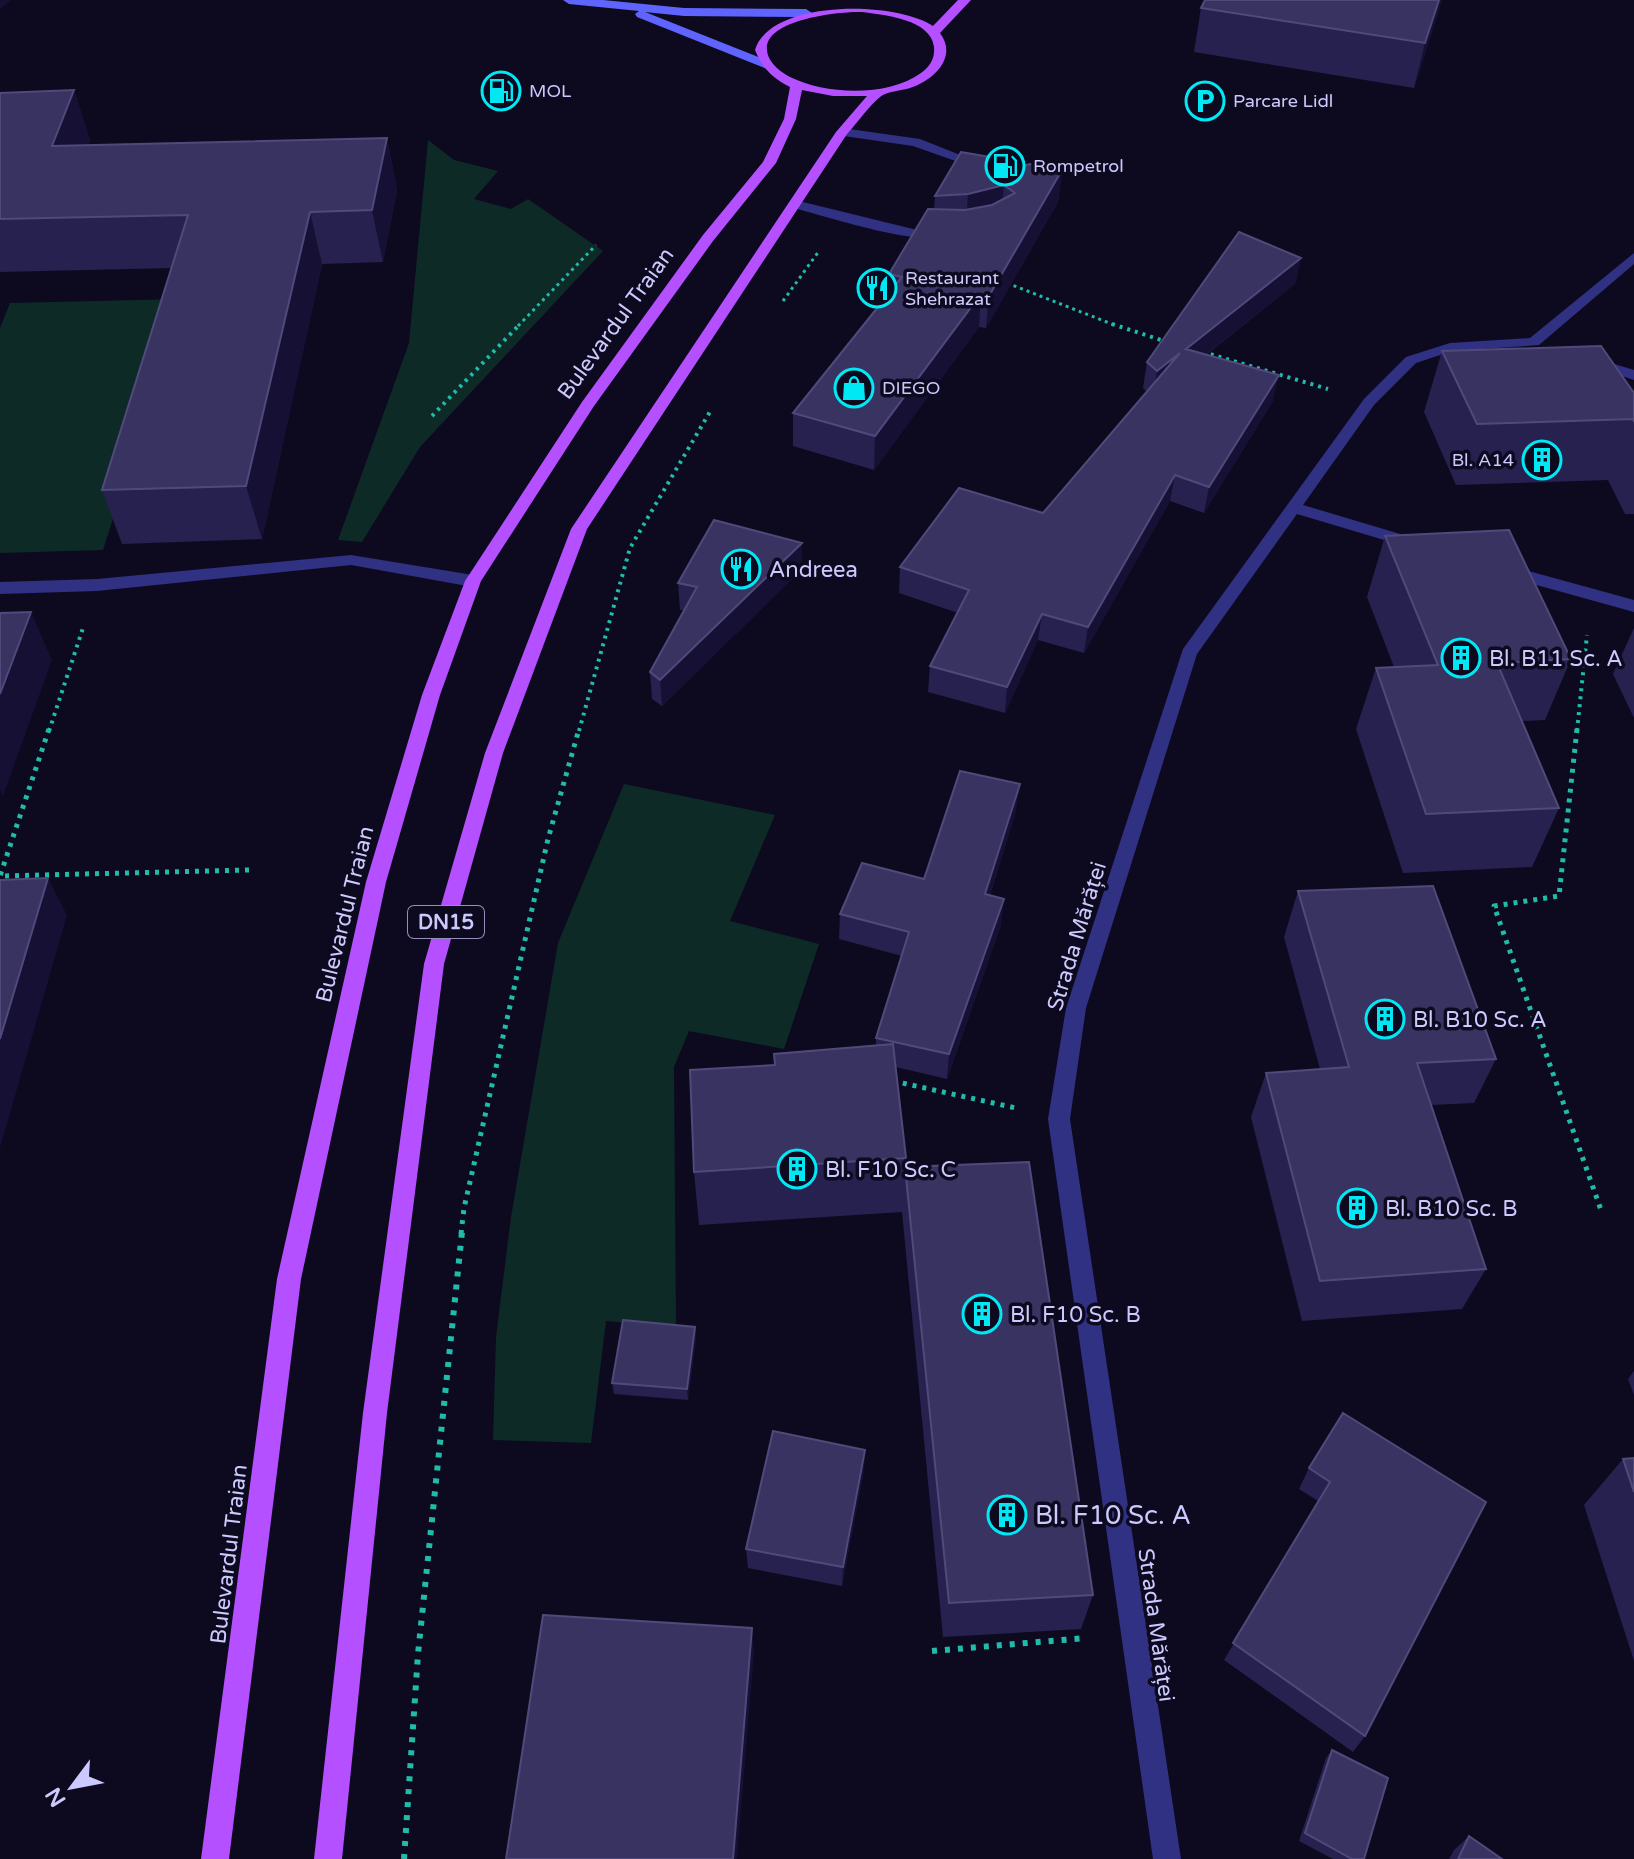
<svg xmlns="http://www.w3.org/2000/svg" width="1634" height="1859" font-family="'Varela Round',sans-serif">
<rect width="100%" height="100%" fill="#0d0a1f"/>
<path fill="#0d2a27" d="M428 140 454 160 498 171 474 199 511 209 528 199 603 251 420 447 362 542 338 540 409 343Z
M183 299 103 550 0 553V328L10 303Z
M624 784 775 815 730 921 819 944 784 1049 689 1031 674 1067 676 1327 606 1321 591 1443 493 1440 496 1337 511 1217 558 943Z"/>
<g fill="none" stroke-linecap="round" stroke-linejoin="round">
<path stroke="#21bba9" stroke-width="3" stroke-dasharray="3 4" stroke-linecap="butt" d="M1007 283 1117 326
M783 301 819 251
M518 326 596 245"/>
<path stroke="#21bba9" stroke-width="4" stroke-dasharray="3 5" stroke-linecap="butt" d="M1112 324 1167 342
M1203 352 1328 389
M432 416 520 324
M49 731 84 625
M579 731 630 548 711 410
M1577 731 1587 635"/>
<path stroke="#21bba9" stroke-width="5" stroke-dasharray="4 6" stroke-linecap="butt" d="M49 729 0 876 250 870
M1577 729 1559 896 1494 906 1601 1210
M893 1081 1016 1108
M461 1234 464 1208 548 839 579 729"/>
<path stroke="#21bba9" stroke-width="6" stroke-dasharray="5 8" stroke-linecap="butt" d="M932 1651 1086 1638
M404 1859 418 1654 462 1232"/>
<path fill="#303183" fill-rule="evenodd" d="M842 128 920 139 988 166 981 170 913 146 837 135 836 132Z
M795 200 917 230H940L947 234C927 250 819 214 790 207V201Z
M351 555 473 575 481 581 473 587 351 565 97 591 0 594V582L97 579Z"/>
<path fill="#303183" fill-rule="evenodd" d="M1634 253V264L1539 345 1452 351 1416 363 1374 405 1303 505 1417 539 1419 543 1411 548 1297 514 1197 654 1086 1008 1070 1119 1181 1859H1153L1048 1119 1066 1008 1183 649 1364 399 1406 357 1450 343 1530 338Z
M1591 357 1634 370V380L1586 364 1584 361Z
M1507 565 1634 600V612L1501 575 1499 571Z"/>
<path fill="#6064ff" fill-rule="evenodd" d="M563 0H603L684 8 806 9 812 13 806 17 684 16 645 12 771 62 773 65 767 69 637 17 635 14 639 11 569 4Z"/>
<path fill="#b450ff" fill-rule="evenodd" d="M958 0H971L940 33C958 57 934 80 910 88 901 91 887 91 880 97 868 107 858 122 847 134L587 529 503 753 444 964 387 1413 342 1859H314L363 1413 424 964 485 753 571 529 836 132 867 96H833L802 90 796 119 776 163 713 241 594 406 481 581 440 695 386 882 301 1279 229 1859H201L277 1279 366 882 422 695 465 581 582 402 703 235 763 162 784 119 790 87C772 78 763 69 755 50 770 0 893 0 933 26ZM862 12C884 15 931 19 934 47 935 59 930 66 921 73 888 97 826 95 790 77 781 72 768 63 767 50 764 19 841 11 862 12Z"/>
</g>
<path fill="#27214f" d="M1205 0H1442L1414 88 1194 52 1201 8Z
M74 90 90 141 88 145 387 138 397 190 383 262 322 264 262 539 122 544 102 490 171 268 0 272V93Z
M1014 168 1062 170 1058 202 986 328 979 327 874 470 793 446V413L889 293V274L934 209 935 196Z
M1296 283 1206 355 1273 401 1204 513 1170 501 1084 653 1038 640 1005 713 928 692 930 666 958 613 899 593 900 567 1043 513 1147 392 1143 388 1147 362Z
M1442 351 1634 393V514H1625L1608 480 1456 485 1424 412Z
M1385 536 1571 659 1545 720 1522 721 1559 808 1532 867 1403 873 1356 729 1376 668 1394 667 1367 597Z
M802 569 662 706 652 699 650 672 684 610H680L678 583Z
M1634 628V718L1613 674Z
M1016 811 990 895 1001 925 947 1079 896 1067 906 1158 905 1167 1093 1595 1081 1629 943 1637 902 1212 699 1225 694 1172 774 1065V1054L876 1046V1038L902 956 839 939 840 914 924 879Z
M1298 891 1496 1059 1474 1103 1431 1105 1486 1269 1462 1309 1302 1321 1251 1117 1266 1073 1320 1069 1284 937Z
M695 1327 696 1338 688 1400 614 1394 612 1383Z
M1634 1371V1395L1628 1379Z
M1634 1458V1661L1584 1505 1623 1459Z
M1309 1468 1486 1502 1365 1736 1353 1752 1224 1660 1318 1501 1299 1489Z
M864 1470 842 1586 748 1568 746 1549Z
M1332 1750 1364 1859H1333L1299 1841 1326 1758Z
M1469 1836 1502 1859H1449L1454 1850Z"/>
<path fill="#151034" d="M0 0H11L0 9Z
M1439 0H1442L1414 88 1425 43Z
M74 90 90 141 69 197 52 146Z
M387 138 397 190 383 262 372 210Z
M1062 170 1058 202 986 328 989 296Z
M1004 185 1001 217 966 226 968 194Z
M310 212 322 264 262 539 246 486Z
M1301 258 1296 283 1181 374 1186 349Z
M981 294 979 327 874 470 875 436Z
M1180 353 1153 397 1157 371Z
M1279 375 1273 401 1204 513 1209 487Z
M1175 475 1170 501 1084 653 1088 627Z
M802 543V569L662 706 660 680Z
M31 612 52 660 3 796 0 790V694Z
M1042 614 1038 640 1005 713 1007 687Z
M1020 784 1016 811 982 920 985 894Z
M48 878 67 915 0 1148V1039Z
M1004 899 1001 925 947 1079 949 1054Z
M695 1327 696 1338 688 1400 687 1389Z
M865 1450 864 1470 842 1586 843 1567Z
M752 1628 754 1653 737 1859H733Z"/>
<path fill="#393362" stroke="#504a7b" stroke-width="2" d="M1205 0H1439L1425 43 1201 8Z
M74 90 52 146 387 138 372 210 310 212 246 486 102 490 188 215 0 219V93Z
M961 152 1001 159 1014 168 1030 164 1062 170 989 296 981 294 875 436 793 413 902 277 889 274 928 209 965 210 992 205 1015 193 1004 185 968 194 935 196Z
M1239 232 1301 258 1186 349 1279 375 1209 487 1175 475 1088 627 1042 614 1007 687 930 666 969 590 900 567 959 488 1043 513 1180 353 1157 371 1147 362Z
M1601 346 1634 393V422L1633 419 1477 424 1442 351Z
M714 520 802 543 660 680 650 672 697 587 678 583Z
M1509 530 1571 659 1497 663 1559 808 1426 814 1376 668 1438 665 1385 536Z
M31 612 0 694V613Z
M960 771 1020 784 985 894 1004 899 949 1054 876 1038 909 932 840 914 862 863 924 879Z
M48 878 0 1039V880Z
M1433 886 1496 1059 1417 1063 1486 1269 1320 1281 1266 1073 1349 1067 1298 891Z
M893 1044 906 1158 694 1172 690 1070 775 1065 774 1054Z
M1029 1162 1093 1595 949 1603 905 1167Z
M623 1320 695 1327 687 1389 612 1383Z
M1343 1413 1486 1502 1365 1736 1233 1643 1330 1482 1309 1468Z
M773 1431 865 1450 843 1567 746 1549Z
M1634 1458V1492L1623 1459Z
M543 1615 752 1628 733 1859H506Z
M1332 1750 1388 1778 1364 1859H1352L1305 1833Z
M1469 1836 1502 1859H1458Z"/>
<defs>
<symbol id="fuel-ring" viewBox="-11 -11 22 22"><circle r="9.5" fill="#0d0a1f" stroke="#00e8f4" stroke-width="1.5"/><path d="M-5.5-6h7V0h2V4h1.3V-2.5L3-4.5l.8-.8L6-3V5H2.5V1h-1V6h-7ZM-4.2-4.7v3.2H.2V-4.7Z" fill="#00e8f4"/></symbol>
<symbol id="parking-ring" viewBox="-11 -11 22 22"><circle r="9.5" fill="#0d0a1f" stroke="#00e8f4" stroke-width="1.5"/><path d="M-3.5-5.5H1a3.5 3.5 0 0 1 0 7H-1V5.5H-3.5ZM-1-3.4V-.6H.8a1.4 1.4 0 0 0 0-2.8Z" fill="#00e8f4"/></symbol>
<symbol id="restaurant-ring" viewBox="-11 -11 22 22"><circle r="9.5" fill="#0d0a1f" stroke="#00e8f4" stroke-width="1.5"/><path d="M-5-6h1v4h1v-4h1v4h1v-4h1v5L-1.5 .5V6h-2V.5L-5-1ZM5-6V6H3V1.5H1.5Q1.5-4 5-6Z" fill="#00e8f4"/></symbol>
<symbol id="shop-ring" viewBox="-11 -11 22 22"><circle r="9.5" fill="#0d0a1f" stroke="#00e8f4" stroke-width="1.5"/><path d="M-5-2.5h2.3a2.7 3.5 0 0 1 5.4 0H5L5.5 6h-11ZM-1.5-2.5h3a1.5 2.3 0 0 0-3 0Z" fill="#00e8f4"/></symbol>
<symbol id="building-ring" viewBox="-11 -11 22 22"><circle r="9.5" fill="#0d0a1f" stroke="#00e8f4" stroke-width="1.5"/><path d="M-4-6H4V6H1V3H-1V6H-4ZM-2.5-4.3h1.7v1.8h-1.7ZM.8-4.3h1.7v1.8H.8ZM-2.5-1h1.7V.8h-1.7ZM.8-1h1.7V.8H.8Z" fill="#00e8f4"/></symbol>
</defs>
<g fill-rule="evenodd">
<use href="#fuel-ring" x="479" y="69" width="44" height="44"/>
<use href="#parking-ring" x="1183" y="79" width="44" height="44"/>
<use href="#fuel-ring" x="983" y="144" width="44" height="44"/>
<use href="#restaurant-ring" x="855" y="266" width="44" height="44"/>
<use href="#shop-ring" x="832" y="366" width="44" height="44"/>
<use href="#building-ring" x="1520" y="438" width="44" height="44"/>
<use href="#restaurant-ring" x="719" y="547" width="44" height="44"/>
<use href="#building-ring" x="1439" y="636" width="44" height="44"/>
<use href="#building-ring" x="1363" y="997" width="44" height="44"/>
<use href="#building-ring" x="775" y="1147" width="44" height="44"/>
<use href="#building-ring" x="1335" y="1186" width="44" height="44"/>
<use href="#building-ring" x="960" y="1292" width="44" height="44"/>
<use href="#building-ring" x="985" y="1493" width="44" height="44"/>
</g>
<g text-anchor="middle" stroke-width="7" stroke-linejoin="round" paint-order="stroke">
<g font-size="18" fill="#ccc9ff" stroke="#0d0a1f" text-anchor="start">
<text x="529" y="97">MOL</text>
<text x="1233" y="107">Parcare Lidl</text>
<text x="1033" y="172">Rompetrol</text>
<text x="905" y="284">Restaurant<tspan x="905" dy="21">Shehrazat</tspan></text>
<text x="882" y="394">DIEGO</text>
<text x="1514" y="466" text-anchor="end">Bl. A14</text>
</g>
<rect fill="#0d0a1f" stroke="#9390bc" stroke-width="2" x="408" y="906" width="76" height="32" rx="6"/>
<g font-size="20" font-weight="bold" fill="#ccc9ff">
<text x="446" y="929">DN15</text>
</g>
<g font-size="22" fill="#ccc9ff" stroke="#0d0a1f">
<text transform="translate(615 323) rotate(-54)" y="8">Bulevardul Traian</text>
<text transform="translate(344 914) rotate(-76)" y="8">Bulevardul Traian</text>
<text transform="translate(1076 936) rotate(-73)" y="8">Strada Mărăței</text>
<text transform="translate(228 1554) rotate(-83)" y="8">Bulevardul Traian</text>
<text transform="translate(1157 1625) rotate(82)" y="8">Strada Mărăței</text>
</g>
<g font-size="22" fill="#ccc9ff" stroke="#0d0a1f" text-anchor="start">
<text x="769" y="577">Andreea</text>
<text x="1489" y="666">Bl. B11 Sc. A</text>
<text x="1413" y="1027">Bl. B10 Sc. A</text>
<text x="825" y="1177">Bl. F10 Sc. C</text>
<text x="1385" y="1216">Bl. B10 Sc. B</text>
<text x="1010" y="1322">Bl. F10 Sc. B</text>
</g>
<g font-size="26" fill="#ccc9ff" stroke="#0d0a1f" text-anchor="start">
<text x="1035" y="1524">Bl. F10 Sc. A</text>
</g>
</g>
<g transform="translate(72 1787) rotate(238)" stroke="#0d0a1f" stroke-width="6" paint-order="stroke">
<path d="M0-6L14 30L0 20L-14 30Z" fill="#ccc9ff"/>
<text y="-12" font-size="22" font-weight="bold" text-anchor="middle" fill="#ccc9ff">N</text>
</g>
</svg>
